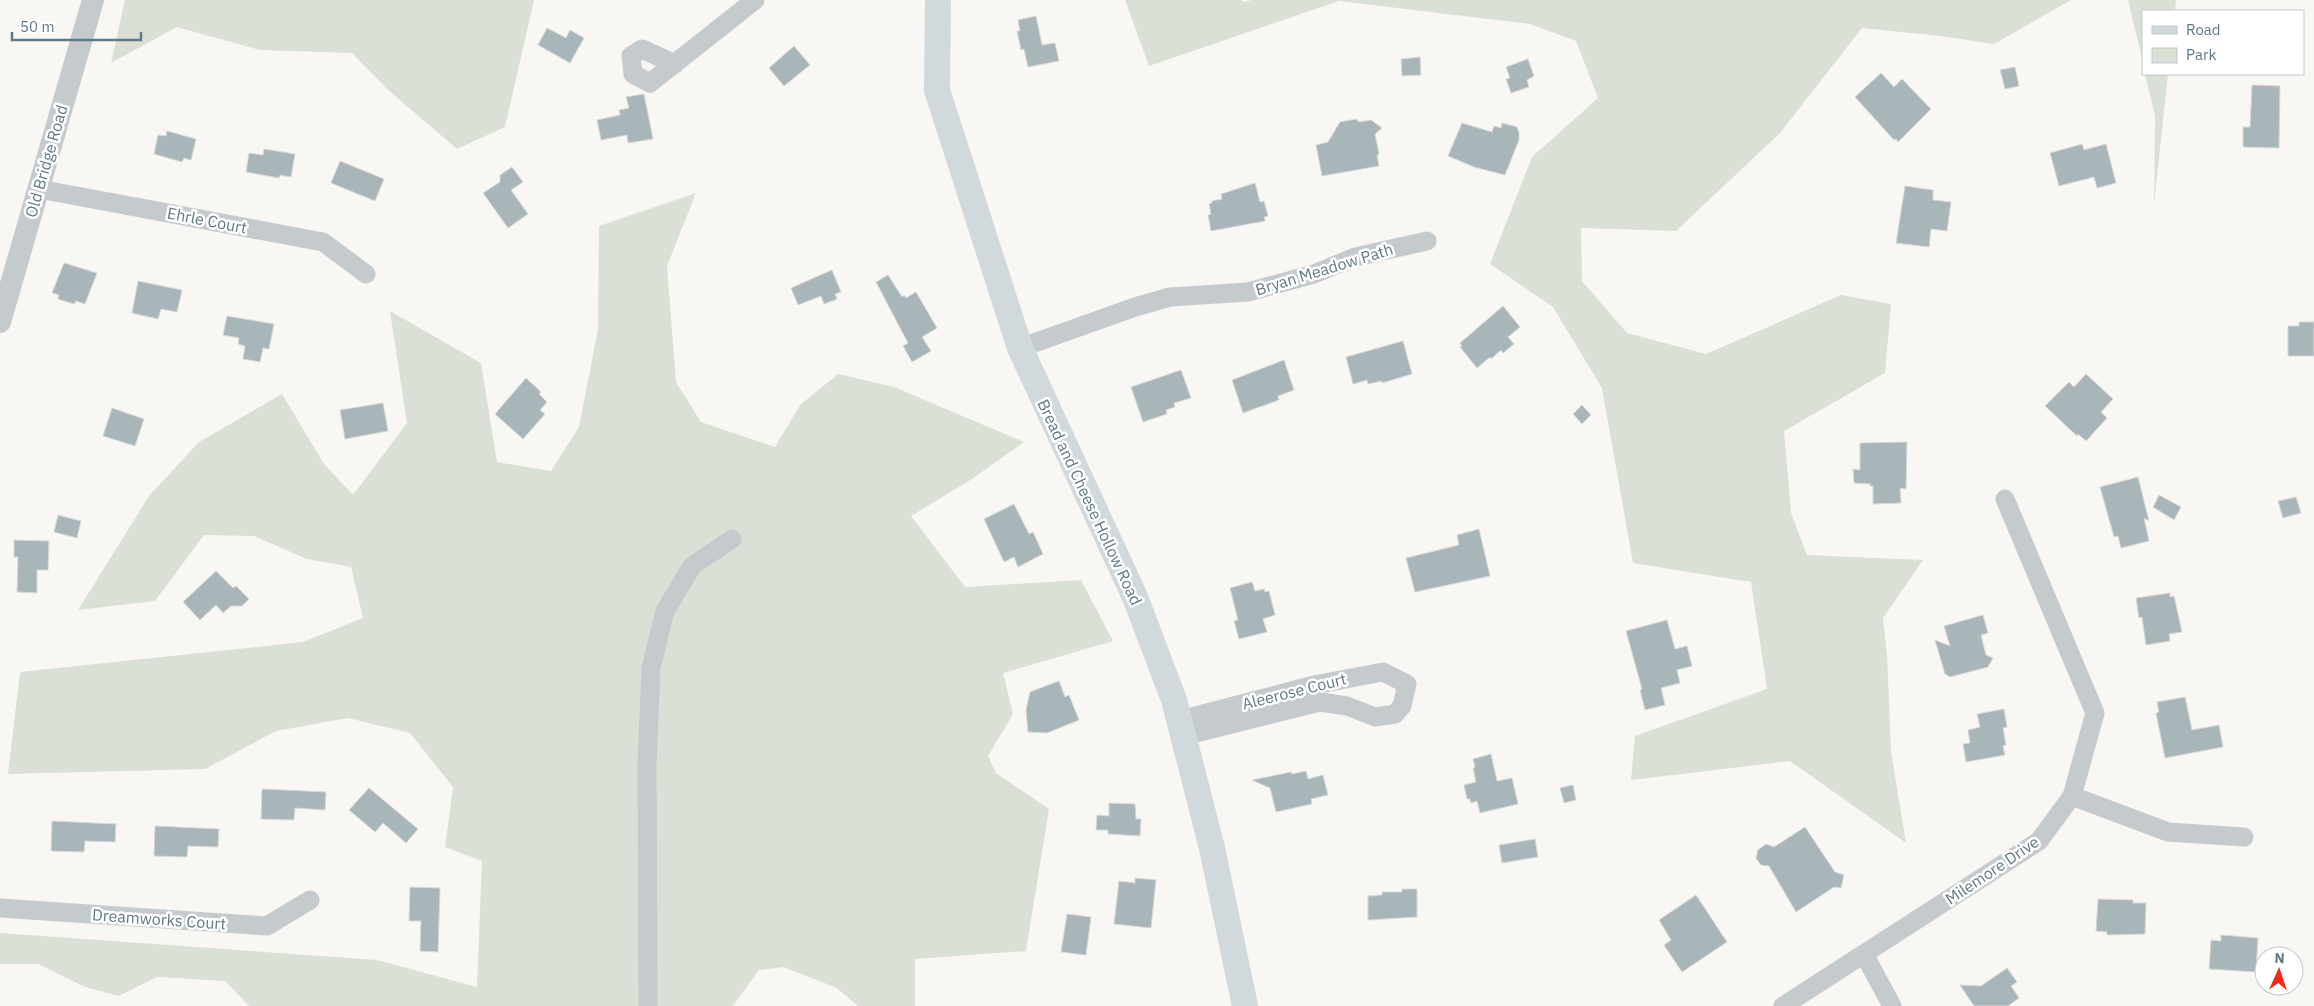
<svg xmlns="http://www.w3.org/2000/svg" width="2314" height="1006" font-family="'IBM Plex Sans',sans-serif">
<rect width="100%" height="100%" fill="#f8f7f4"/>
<path fill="#dae0d5" d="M125 0H534L505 127 457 149 387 89 352 53 260 50 177 27 111 63Z
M1125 0H1241L1243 2 1252 0H2071L1994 44 1940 36 1862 28 1780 133 1676 231 1581 228 1582 281 1627 333 1706 354 1841 295 1891 304 1885 373 1784 431 1791 513 1807 555 1923 560 1883 618 1887 655 1891 751 1906 843 1790 761 1631 780 1635 736 1767 689 1751 582 1633 563 1602 388 1553 307 1490 264 1532 157 1598 98 1576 41 1530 24 1339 1 1149 66Z
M2128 0H2176L2175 11H2143V62Z
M2145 74H2168L2154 204 2155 116Z
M696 193 667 266 676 382 701 422 775 447 800 405 838 374 894 387 1024 442 972 479 911 516 965 587 1081 580 1113 641 1003 673 1013 714 988 756 996 773 1049 809 1026 951 915 959V1006H858L837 988 783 967 759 970 733 1006H249L225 981 157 977 119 996 85 987 38 964H0V933L377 960 477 987 482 861 445 847 453 787 410 733 348 718 276 731 205 769 8 774 20 672 303 642 363 618 351 567 307 559 254 536 204 535 155 601 78 610 149 496 199 442 282 394 324 464 353 495 407 423 390 311 481 363 497 462 551 471 579 427 598 329 599 226Z"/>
<path fill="#a8b5b9" stroke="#d9d9d7" d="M1036 16 1042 45 1055 43 1059 61 1028 67 1024 49 1021 50 1017 31H1020L1018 20Z
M547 28 566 38 570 30 584 38 570 63 538 45Z
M794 46 810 65 784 86 769 68Z
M1420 57 1421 75 1402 76 1401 59Z
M1528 59 1534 76 1527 80 1529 87 1511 93 1506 79 1510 78 1506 67Z
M2015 67 2019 86 2005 89 2000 70Z
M1881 73 1894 87 1902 79 1931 109 1898 142 1896 139 1894 140 1855 97Z
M2252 85 2280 86 2279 148 2243 147V127H2250Z
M644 94 653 139 628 143 627 135 601 140 597 120 620 115 619 110 629 108 626 97Z
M1356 119 1359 122 1371 120 1382 128 1375 134 1379 154 1377 155 1379 166 1322 176 1316 145 1328 142 1340 122Z
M1462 123 1492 132 1494 126 1501 128 1502 123 1517 127 1519 133V140L1505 175 1474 167 1448 156Z
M167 131 196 139 191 160 184 158 182 162 154 154 158 135 166 136Z
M2082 144 2084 150 2106 144 2116 183 2097 188 2094 177 2059 186 2050 153Z
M264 149 295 154 291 177 280 175 279 178 246 172 249 153 263 155Z
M340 161 384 179 375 201 331 183Z
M512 167 523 182 511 190 528 214 508 228 483 193 500 182V175Z
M1255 183 1260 202 1264 201 1268 216 1264 217 1265 221 1211 231 1208 215 1211 214 1209 204 1212 203V201L1222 199 1221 194Z
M1905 186 1933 190V200L1951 202 1947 231 1931 229 1929 247 1896 243Z
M64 263 97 273 85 304 76 301 74 304 58 299 59 295 52 293Z
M832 270 841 292 835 294 837 299 824 304 821 296 798 305 791 288Z
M888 275 902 297 904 295 906 298 916 292 937 328 922 337 931 351 912 362 903 346 908 343 876 282Z
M138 281 182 290 177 312 161 309 158 319 132 313Z
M1503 306 1520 327 1508 337 1514 344 1503 353 1501 350 1491 359 1490 357 1477 368 1460 347 1462 346 1460 343Z
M227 316 274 324 269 349 263 348 260 362 243 359 245 346 238 344 239 338 223 335Z
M2299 322H2314V356H2288V326H2299Z
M1403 341 1412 374 1382 383V381L1368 384 1367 380 1353 384 1346 357Z
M1284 360 1294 390 1278 396 1279 400 1243 413 1232 380Z
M1181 370 1191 398 1174 403 1175 407 1166 410 1167 414 1143 422 1131 387Z
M2086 374 2113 399 2101 412 2107 418 2086 441 2078 434 2077 436 2045 406 2069 382 2074 387Z
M526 378 541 392 539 394 547 402 540 410 545 414 523 439 495 414Z
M383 403 388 431 345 439 340 410Z
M1582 405 1591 415 1582 424 1573 414Z
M112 408 144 419 135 446 103 436Z
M1907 442 1906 489 1900 488 1901 503 1873 504V486H1870V484L1854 483 1853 469 1860 470V443Z
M2138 477 2149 521 2144 518 2149 541 2121 548 2118 536 2114 537 2100 487Z
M2159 495 2181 507 2174 520 2153 507Z
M2296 497 2301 513 2283 518 2278 501Z
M1014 504 1029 534 1033 532 1043 554 1018 567 1014 557 1004 562 984 519Z
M58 515 81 521 77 538 54 532Z
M1479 529 1490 576 1415 592 1406 558 1459 545 1457 535Z
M14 540 49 541 48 570H37V593L17 592 18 557H14Z
M216 571 233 588 236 586 249 599 242 606H231L223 613 216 605 200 620 183 602Z
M1252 582 1255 591 1264 589 1265 592 1269 591 1275 615 1263 619 1267 632 1239 639 1234 621 1238 620 1230 588Z
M2170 593V597L2174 596 2182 632 2169 634 2170 641 2146 645 2142 617 2139 618 2136 598Z
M1983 615 1988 633 1981 635 1986 655 1993 658 1988 667 1950 677 1945 674 1935 640 1950 646 1944 626Z
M1667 620 1675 649 1687 646 1692 666 1677 670 1680 683 1661 688 1665 705 1645 710 1640 690 1642 689 1626 631Z
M1059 681 1065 697 1069 695 1079 720 1047 733 1028 732 1026 710 1030 692Z
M2185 697 2192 730 2219 725 2223 747 2165 758 2156 713 2159 712 2157 702Z
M2004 709 2007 727 2003 728 2006 745 2003 746 2005 755 1966 762 1963 744 1970 743 1968 730 1980 727 1977 714Z
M1491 754 1497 781 1512 778 1518 804 1480 813 1477 801 1471 803 1470 799H1467L1464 785 1476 782 1473 768 1475 767 1473 759Z
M1306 771 1308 779 1323 775 1328 795 1311 799 1312 804 1276 812 1270 788 1252 780 1291 772 1292 774Z
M1573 785 1576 800 1564 803 1560 788Z
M369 788 418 829 406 843 383 823 375 832 349 810Z
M262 789 326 792 325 810 295 808 294 820 261 819Z
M1109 803 1135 804 1136 819H1141L1140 836 1108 834V830H1096L1097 815 1109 816Z
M52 821 116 824 115 842 85 841 84 852 51 851Z
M155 826 219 829 218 847 188 846 187 857 154 856Z
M1805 827 1835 872 1844 875 1841 888 1834 887 1796 912 1769 866 1761 865 1756 858 1758 850 1766 844 1774 847Z
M1535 839 1538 857 1502 863 1499 845Z
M1135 878 1156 880 1151 928 1114 924 1119 881 1135 883Z
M410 887 440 888 438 952 420 951 421 921H409Z
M1402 889H1417V917L1368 920V896L1382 895V892H1402Z
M1696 895 1727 942 1682 972 1664 945 1671 940 1659 920Z
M2098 899 2133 900V903H2146L2145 934 2107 935V932L2096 931Z
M1067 914 1091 917 1086 955 1061 952Z
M2221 935 2258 938 2256 972 2209 969 2211 940 2221 941Z
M2007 968 2017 982 2011 986 2019 998 2008 1006H1974L1960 985 1981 986Z"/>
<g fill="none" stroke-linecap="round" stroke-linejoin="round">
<path stroke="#c5cacd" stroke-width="19" d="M675 64 642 49 631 56 633 74 650 83 755 0
M39 189 323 242 366 274
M1020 348 1135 307 1170 297 1248 292 1314 274 1355 257 1427 241
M1180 720 1314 685 1383 672 1407 684 1402 706 1395 714 1375 717 1347 706 1320 702 1184 736
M2072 796 2168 832 2244 837
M0 908 267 926 310 900
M1864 954 1892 1006
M648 1006 647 764 651 668 665 611 692 566 732 539
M1783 1006 2039 841 2072 796 2095 713 2005 499"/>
<path stroke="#c5cacd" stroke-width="22" d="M0 322 93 0"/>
<path stroke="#d2d9dc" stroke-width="26" d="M938 0 937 90 1020 348 1135 597 1174 700 1212 848 1245 1006"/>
</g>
<g text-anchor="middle" stroke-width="5" stroke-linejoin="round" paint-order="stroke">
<g font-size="16" fill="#607982" stroke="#fff">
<text transform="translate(46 161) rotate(-74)" y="6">Old Bridge Road</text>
<text transform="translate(207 220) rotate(11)" y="6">Ehrle Court</text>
<text transform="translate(1324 269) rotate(-17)" y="6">Bryan Meadow Path</text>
<text transform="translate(1090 502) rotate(65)" y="6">Bread and Cheese Hollow Road</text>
<text transform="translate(1294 691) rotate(-14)" y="6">Aleerose Court</text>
<text transform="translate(1992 870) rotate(-34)" y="6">Milemore Drive</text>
<text transform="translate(159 919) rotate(4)" y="6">Dreamworks Court</text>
</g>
</g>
<rect x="2142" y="10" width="162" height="65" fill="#ffffff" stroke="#bfc9cd"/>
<rect x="2152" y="26" width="25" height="8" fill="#d2d9dc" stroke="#bfc9cd"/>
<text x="2186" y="35" font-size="15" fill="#607982">Road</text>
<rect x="2152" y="48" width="25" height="15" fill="#dae0d5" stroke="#bfc9cd"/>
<text x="2186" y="60" font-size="15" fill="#607982">Park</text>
<g transform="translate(2279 971) rotate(3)"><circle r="24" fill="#ffffff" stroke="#bfc9cd"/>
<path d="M0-4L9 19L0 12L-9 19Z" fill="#f42918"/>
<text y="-8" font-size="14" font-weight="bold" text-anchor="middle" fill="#607982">N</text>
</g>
<path d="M12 32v8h129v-8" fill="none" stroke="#607982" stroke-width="2.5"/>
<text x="20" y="32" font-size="15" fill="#607982" stroke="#ffffff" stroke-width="4" paint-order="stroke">50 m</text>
</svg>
